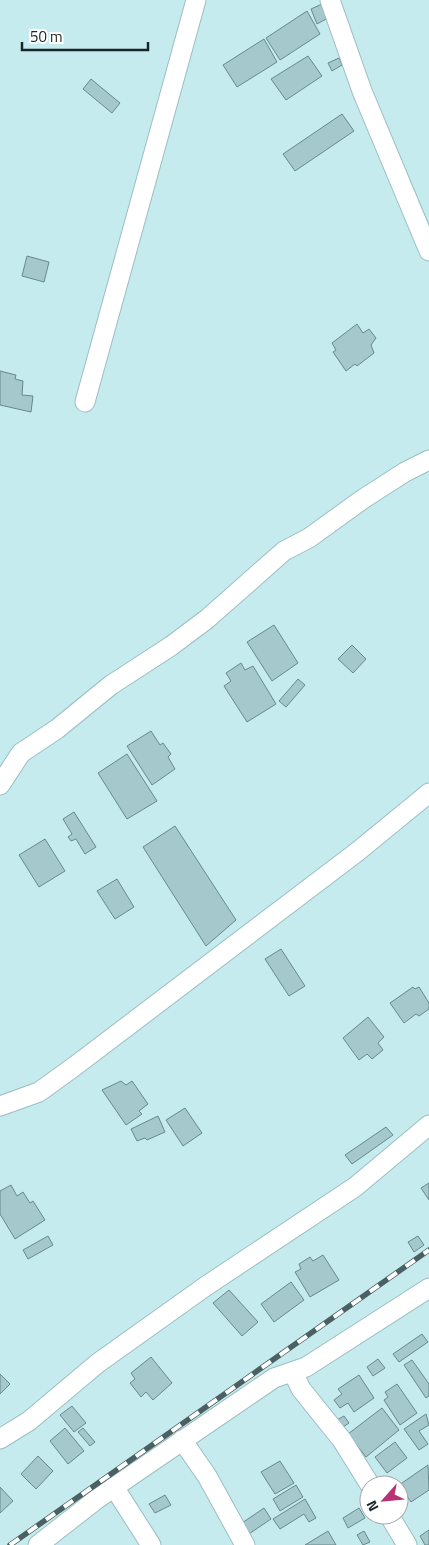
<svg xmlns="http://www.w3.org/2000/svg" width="429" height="1545" font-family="'Titillium Web',sans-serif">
<rect width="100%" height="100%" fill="#c6ebee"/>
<path fill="#a4c8cb" stroke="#67898c" d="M322 4 328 18 317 24 311 9Z
M307 11 320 34 280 60 266 38Z
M264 39 277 62 237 87 223 65Z
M308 56 322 76 286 100 271 79Z
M339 58 342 65 332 71 328 63Z
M91 79 120 103 112 113 83 89Z
M342 114 354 131 295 171 283 154Z
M27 256 49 262 44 282 22 276Z
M357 324 363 333 369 329 376 338 371 345 374 353 357 366 355 364 346 371 333 352 336 350 332 343Z
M0 371 16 375 15 379 23 381 22 395 33 396 31 412 0 405Z
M274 625 298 663 272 681 247 642Z
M352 645 366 659 353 673 338 659Z
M241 663 245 670 253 666 276 704 247 722 224 686 231 681 226 673Z
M298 679 305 685 286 707 279 701Z
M151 731 160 745 163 743 171 754 168 757 175 769 152 785 127 746Z
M127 754 157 801 127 819 98 773Z
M74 812 96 847 85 854 76 839 71 841 68 837 72 834 63 819Z
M175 826 236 920 206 946 143 847Z
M45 839 65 871 39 887 19 855Z
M117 879 134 907 115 919 97 891Z
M281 949 305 986 289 996 265 959Z
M413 987 415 989 419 987 429 1003V1009L419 1016 416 1014 404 1023 390 1003Z
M368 1017 384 1037 378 1043 383 1050 372 1059 367 1054 359 1060 343 1038Z
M121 1081 126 1085 132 1081 148 1104 139 1111 142 1114 126 1125 102 1090Z
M185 1108 202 1133 183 1146 166 1120Z
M158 1116 165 1132 147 1140 145 1138 137 1141 131 1129Z
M386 1127 393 1135 352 1164 345 1155Z
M429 1183V1200L421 1188Z
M11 1185 17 1196 23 1192 30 1203 33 1201 45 1220 15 1239 0 1214V1191Z
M48 1236 53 1245 28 1259 23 1250Z
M418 1236 424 1245 414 1252 408 1242Z
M323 1255 339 1280 310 1297 295 1272 301 1269 299 1264 310 1257 313 1261Z
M291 1282 304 1300 274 1322 261 1304Z
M229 1290 258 1322 242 1336 213 1303Z
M422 1334 428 1342 399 1362 393 1354Z
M151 1357 172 1383 153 1400 146 1392 141 1397 130 1383 135 1379 131 1373Z
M378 1359 385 1368 373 1376 367 1367Z
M412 1360 429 1384V1396L426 1398 404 1365Z
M0 1374 10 1384 0 1394Z
M359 1375 374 1398 354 1412 348 1403 340 1408 334 1400 342 1394 338 1389Z
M397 1384 417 1413 400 1425 384 1400 388 1397 385 1392Z
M72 1406 86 1423 74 1432 60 1415Z
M382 1408 399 1430 366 1457 348 1434Z
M426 1414 429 1425 419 1431 428 1444 419 1450 404 1429Z
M344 1416 349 1423 340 1429 335 1421Z
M65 1428 84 1451 68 1464 50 1441Z
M83 1428 95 1442 90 1446 78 1432Z
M395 1442 407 1458 387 1473 375 1457Z
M38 1456 53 1471 36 1489 21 1474Z
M280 1461 294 1483 275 1494 261 1472Z
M428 1465 429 1490 411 1502 399 1485Z
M296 1485 303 1497 280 1511 273 1499Z
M0 1487 13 1501 0 1513Z
M399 1491 407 1503 402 1508 399 1504Z
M165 1495 171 1505 155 1513 149 1504Z
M305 1499 316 1518 309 1522 304 1514 280 1529 273 1519Z
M369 1504V1512L367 1513 364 1507Z
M264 1508 271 1519 249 1534 242 1523Z
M359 1508 365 1518 348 1528 343 1518Z
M429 1530V1545H425L420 1536Z
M328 1531 336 1545H305Z
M364 1531 370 1542 363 1545 357 1535Z"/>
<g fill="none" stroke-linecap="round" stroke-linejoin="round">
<defs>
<path id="street" d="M330 0 362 91 429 251
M85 402 196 0
M0 785 21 753 57 729 111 685 171 646 207 619 284 551 309 538 363 499 405 472 429 460
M0 1106 39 1092 75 1066 357 852 429 793
M293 1372 301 1389 342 1440 370 1485
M0 1439 29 1421 98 1363 206 1286 355 1187 429 1125
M182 1440 207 1476 245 1545
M114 1487 151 1545
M389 1515 407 1545
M38 1545 97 1499 274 1378 306 1367 429 1288"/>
</defs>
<use href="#street" stroke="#9bbec2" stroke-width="21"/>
<use href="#street" stroke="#fff" stroke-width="19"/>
<defs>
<path id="rail" d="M10 1545 429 1250"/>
</defs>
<use href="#rail" stroke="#4b6062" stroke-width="5.5"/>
<use href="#rail" stroke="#fff" stroke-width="4" stroke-dasharray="11" stroke-linecap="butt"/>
</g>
<g transform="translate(384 1500) rotate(243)"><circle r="24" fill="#ffffff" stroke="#a3a8a9"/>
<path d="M0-4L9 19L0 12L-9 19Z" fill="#b83376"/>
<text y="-8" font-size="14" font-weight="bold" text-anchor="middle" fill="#182628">N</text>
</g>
<path d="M22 42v8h126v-8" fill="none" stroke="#182628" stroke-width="2.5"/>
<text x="30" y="42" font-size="15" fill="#182628" stroke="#ffffff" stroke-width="4" paint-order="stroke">50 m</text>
</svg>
